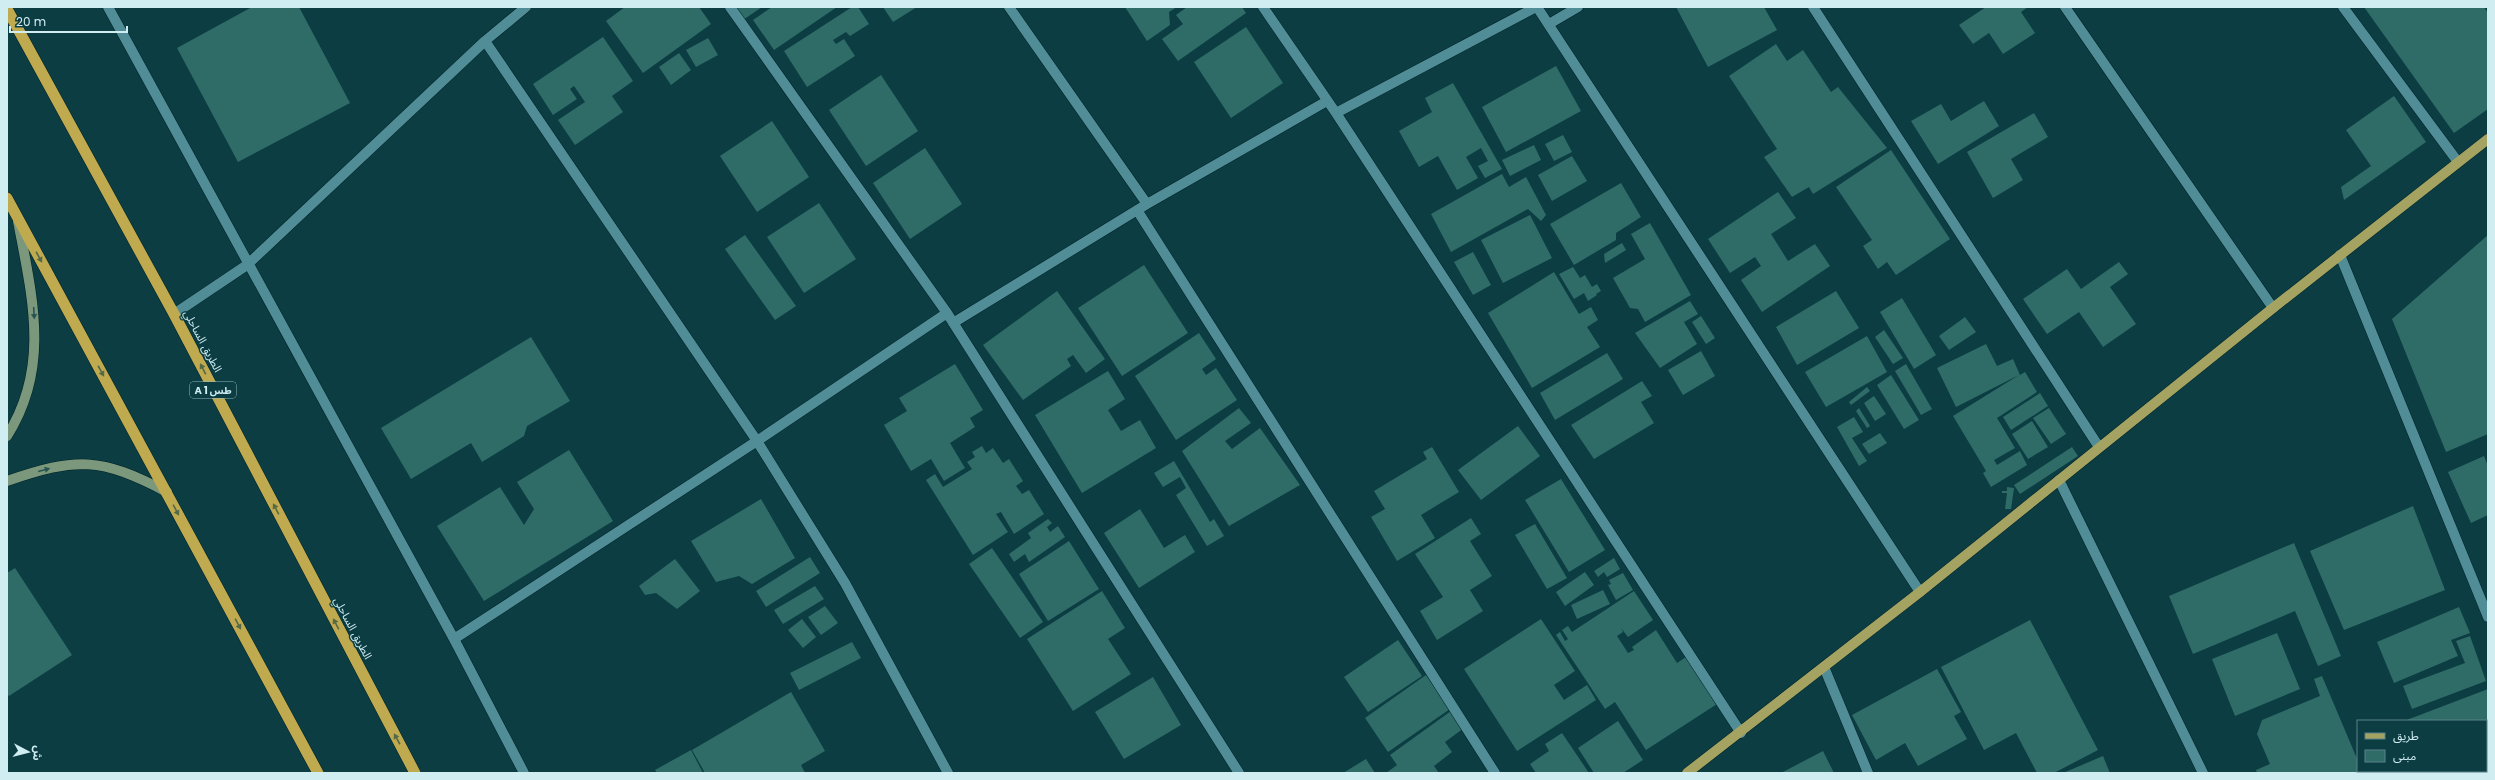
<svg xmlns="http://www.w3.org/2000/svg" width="2495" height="780" font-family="Poppins,'Noto Sans Arabic',sans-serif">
<rect width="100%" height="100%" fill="#0b3d43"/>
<path fill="#2f6c67" d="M252 7H299L350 103 238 162 177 48Z
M625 7H699L711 24 643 73 606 21Z
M734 7H762L743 20Z
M772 7H837L774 50 753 20Z
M852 7H858L869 24 850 36 846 32 833 40 836 44 844 39 855 56 807 87 784 51Z
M883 7H917L893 22Z
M1125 7H1177L1169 12 1170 25 1147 41Z
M1187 7H1242L1246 13 1178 61 1162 39 1183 24 1176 15Z
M1676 7H1764L1777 30 1708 67Z
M1986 7H2028L2021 12 2035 33 2003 54 1989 33 1973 44 1959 25Z
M2364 7H2484L2488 13V109L2454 133Z
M1246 27 1283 83 1231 118 1194 62Z
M603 37 633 81 612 96 623 112 575 145 558 120 585 102 574 86 570 89 577 99 553 115 533 84Z
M708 38 718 55 696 67 686 50Z
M1776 44 1787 61 1803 50 1831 92 1838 87 1887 148 1813 194 1809 187 1792 197 1764 157 1777 149 1729 76Z
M679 53 691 70 671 85 659 67Z
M1556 66 1581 111 1506 152 1482 107Z
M881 75 918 131 866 166 829 110Z
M1453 83 1502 169 1485 178 1478 166 1488 161 1481 148 1466 157 1478 178 1457 190 1438 156 1419 167 1399 131 1432 112 1425 98Z
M2394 96 2426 142 2344 200 2341 187 2371 166 2346 130Z
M1984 101 1999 126 1938 164 1911 121 1941 104 1951 121Z
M2034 113 2048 137 2011 159 2023 180 1993 198 1967 152Z
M772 121 809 177 757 212 720 156Z
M1563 135 1572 152 1554 161 1545 144Z
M1534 145 1541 160 1510 176 1502 160Z
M925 148 962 204 910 239 873 183Z
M1891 150 1950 239 1896 275 1887 262 1878 269 1863 246 1872 240 1836 187Z
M1572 156 1587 181 1552 201 1538 175Z
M1502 174 1509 187 1526 177 1546 215 1541 221 1528 209 1451 252 1431 214Z
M1621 183 1641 217 1616 233V240L1574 265 1550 224Z
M1778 192 1796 218 1771 234 1788 261 1815 244 1830 266 1762 312 1741 280 1761 266 1755 257 1730 273 1708 239Z
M819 203 856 259 804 293 767 237Z
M1530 215 1552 258 1503 283 1481 240Z
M1650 223 1691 295 1645 322 1638 309 1630 308 1613 278 1645 259 1631 234Z
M745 235 796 306 775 320 725 249Z
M2488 235V434L2446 452 2392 319Z
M1622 243 1626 250 1605 263 1604 254Z
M1473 252 1491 285 1473 295 1454 262Z
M2119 262 2128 274 2110 287 2136 324 2103 347 2079 312 2047 334 2023 299 2067 269 2081 289Z
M1144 265 1188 333 1122 376 1078 308Z
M1573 267 1580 278 1585 275 1592 287 1597 284 1601 291 1596 294 1597 295 1588 301 1584 293 1574 299 1559 274Z
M1554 272 1579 314 1591 307 1598 320 1587 327 1600 347 1532 388 1488 313Z
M1057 291 1105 359 1086 373 1073 355 1067 359 1071 366 1023 400 983 345Z
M1836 291 1859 328 1797 365 1776 327Z
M1902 298 1936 355 1914 369 1880 312Z
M1690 301 1698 314 1684 322 1697 344 1660 368 1635 333Z
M1701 316 1715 338 1706 344 1692 322Z
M1965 317 1976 332 1949 350 1939 336Z
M1884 330 1903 358 1893 364 1875 337Z
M1199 333 1216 359 1202 369 1206 375 1216 368 1237 400 1176 440 1135 376Z
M1867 336 1887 372 1826 407 1805 372Z
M531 337 570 401 527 426 524 436 482 462 471 443 411 479 381 428Z
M1986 344 1997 366 2013 359 2020 375 2025 372 2037 392 1997 418 2015 448 1994 460 1997 465 2020 451 2027 465 1991 487 1983 473 1986 471 1953 416 2019 375 1956 407 1937 368Z
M1701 351 1715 376 1683 395 1668 370Z
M1607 353 1623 379 1555 420 1540 393Z
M955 364 983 410 970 418 975 427 950 443 965 468 944 481 931 459 911 471 884 425 907 411 899 398Z
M1906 364 1932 409 1921 415 1895 371Z
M1108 371 1125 399 1108 410 1121 431 1140 420 1156 448 1082 493 1035 415Z
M1891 375 1919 420 1904 429 1877 385Z
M1642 381 1652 396 1641 402 1654 423 1594 459 1571 425Z
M1867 387 1870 391 1851 405 1849 402Z
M2040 393 2048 406 2011 430 2003 417Z
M1874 396 1886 414 1875 421 1864 403Z
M1239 408 1251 423 1225 441 1232 449 1260 428 1300 485 1229 526 1182 451Z
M1859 408 1870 426 1867 428 1856 411Z
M2049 408 2066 434 2051 444 2033 418Z
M1854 417 1863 432 1852 438 1867 461 1859 466 1837 427Z
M2032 421 2048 447 2028 459 2012 434Z
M1518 426 1540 456 1481 500 1458 470Z
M1880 433 1887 443 1869 454 1862 444Z
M982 446 986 453 993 448 1003 463 1009 459 1023 481 1016 486 1022 494 1029 490 1044 514 1014 534 1001 512 996 514 1008 532 973 555 926 480 935 474 943 487 972 469 967 462 975 457 972 452Z
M1432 447 1459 492 1421 515 1435 538 1397 561 1371 517 1385 509 1374 491 1427 459 1423 452Z
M2072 447 2078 456 2020 494 2014 485Z
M569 450 613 521 484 601 437 526 500 487 524 525 534 509 517 482Z
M2484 456 2488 466V515L2471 523 2448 472Z
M1174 461 1210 522 1214 519 1224 536 1207 546 1176 495 1186 488 1180 477 1163 487 1154 473Z
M1561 479 1605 550 1569 572 1525 500Z
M2007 487 2014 488 2011 509H2005L2007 493H2002V491H2007Z
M761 499 795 558 752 584 739 576 716 582 691 541Z
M2413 506 2445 590 2344 630 2310 551Z
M1140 509 1164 548 1185 535 1195 552 1139 588 1104 533Z
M1471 518 1481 534 1470 541 1492 576 1470 590 1483 611 1437 640 1420 611 1443 597 1415 554Z
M1048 519 1052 523 1047 527 1050 532 1058 526 1065 537 1029 562 1025 554 1014 562 1009 554 1031 538 1028 533Z
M1535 524 1567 578 1547 589 1515 535Z
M1069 541 1099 589 1048 621 1019 574Z
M2294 543 2341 656 2318 666 2295 611 2193 654 2169 596Z
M992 548 1043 622 1020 638 969 564Z
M810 557 820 573 766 607 756 591Z
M1614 558 1620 569 1607 577 1604 572 1598 577 1594 571Z
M675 559 700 591 677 609 656 593 645 595 639 586Z
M15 568 72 655 9 696 7 694V573Z
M1585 572 1594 585 1565 606 1556 592Z
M1623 573 1633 590 1616 600 1608 585 1611 584 1609 580Z
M815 586 824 599 783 624 774 610Z
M1603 590 1610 604 1577 619 1571 605Z
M1102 591 1125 628 1108 639 1131 674 1073 711 1027 639Z
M1634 591 1653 620 1628 637 1621 628 1623 632 1617 636 1628 653 1634 650 1632 647 1656 630 1677 663 1686 657 1717 704 1646 750 1615 702 1605 709 1556 635 1560 632 1565 641 1568 639 1562 630 1568 626 1572 632Z
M825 606 838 623 821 635 808 617Z
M2459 607 2470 633 2451 640 2458 656 2394 683 2377 642Z
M802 619 816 637 803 648 788 630Z
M1541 619 1575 671 1554 685 1564 700 1587 685 1596 700 1517 751 1464 669Z
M2030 620 2098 750 2054 773H2037L2016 733 1984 750 1941 667Z
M2277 633 2300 689 2235 716 2212 659Z
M2470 636 2486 681 2412 709 2403 686 2465 663 2456 641Z
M1398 640 1422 676 1368 712 1344 677Z
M852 642 861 658 799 690 790 673Z
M1937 669 1961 712 1954 716 1967 739 1918 766 1905 743 1876 760 1852 715Z
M1426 675 1450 709 1388 752 1365 718Z
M2322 676 2358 761V771L2363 773H2257L2256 770 2270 764 2257 734 2262 720 2320 696 2314 679Z
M1153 677 1181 725 1124 759 1095 712Z
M2488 689V773H2404L2403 771H2486V721H2404Z
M791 692 825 751 801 765 805 773H705L692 750Z
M1451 711 1464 728 1445 742 1452 752 1434 766 1439 773H1386L1397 765 1390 755Z
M1618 721 1643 760 1623 773H1594L1578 748Z
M1562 733 1589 773H1536L1530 764 1549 751 1545 744Z
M691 750 703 773H657L655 770Z
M1823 751 1834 773H1781Z
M2103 756 2110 773H2063Z
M1366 759 1375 773H1343Z"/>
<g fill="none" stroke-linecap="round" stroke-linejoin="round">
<defs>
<path id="minor" d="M108 7 454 639 524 773
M730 7 947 313 1239 773
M1009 7 1147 204
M1263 7 1336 113 1741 733
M1537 7 1920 592
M1813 7 2099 447
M2065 7 2273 308
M2343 7 2458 162
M1549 24 1578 7
M485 41 757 441 845 583 948 773
M1336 113 1536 7
M1137 210 1495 773
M2340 255 2488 617
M174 314 247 265 485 41 526 7
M953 323 1147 204 1327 101
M2059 480 2203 773
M454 639 757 441 947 313
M1824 667 1868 773"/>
<path id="secondary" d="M7 436C51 367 32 296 18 221
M7 481C77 457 100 457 167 492"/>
<path id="primary" d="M1687 773 1920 592 2273 308 2488 139"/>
<path id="trunk" d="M7 9 174 314 415 773
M7 198 318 773"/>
</defs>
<use href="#minor" stroke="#012226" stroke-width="11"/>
<use href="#secondary" stroke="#012226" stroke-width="11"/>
<use href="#primary" stroke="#012226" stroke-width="11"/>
<use href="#trunk" stroke="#012226" stroke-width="12"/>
<use href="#minor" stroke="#518d96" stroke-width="10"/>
<use href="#secondary" stroke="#7b987c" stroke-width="10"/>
<use href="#primary" stroke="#a4a362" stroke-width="10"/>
<use href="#trunk" stroke="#c0aa50" stroke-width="11"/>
</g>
<defs><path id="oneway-solid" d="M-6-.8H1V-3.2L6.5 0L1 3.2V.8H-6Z"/></defs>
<g fill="#536948">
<use href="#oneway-solid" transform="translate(39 257) rotate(61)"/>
<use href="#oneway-solid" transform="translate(203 369) rotate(-118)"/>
<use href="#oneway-solid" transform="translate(101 371) rotate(61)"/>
<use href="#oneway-solid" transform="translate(276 509) rotate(-118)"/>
<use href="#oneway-solid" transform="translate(176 510) rotate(62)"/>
<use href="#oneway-solid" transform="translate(238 624) rotate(62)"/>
<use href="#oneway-solid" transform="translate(336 624) rotate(-118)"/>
<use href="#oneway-solid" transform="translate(397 739) rotate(-119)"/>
</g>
<g fill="#275451">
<use href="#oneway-solid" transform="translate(34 313) rotate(87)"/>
<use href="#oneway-solid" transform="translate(44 470) rotate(-15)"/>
</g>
<g text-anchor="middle" stroke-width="3" stroke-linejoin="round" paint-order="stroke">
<rect fill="#0b3d43" stroke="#95b8be" stroke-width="1" x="190" y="382" width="46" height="16" rx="3"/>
<g font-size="10" font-weight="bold" fill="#d0edf2">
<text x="213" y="394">A 1 طس</text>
</g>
<g font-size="11" fill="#d0edf2" stroke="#0b3d43">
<text transform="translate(203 341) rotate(62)" y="4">الطريق الساحلي</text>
<text transform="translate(353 628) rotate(62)" y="4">الطريق الساحلي</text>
</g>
</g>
<rect width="2495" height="780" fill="none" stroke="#d0edf2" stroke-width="16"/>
<rect x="2357" y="720" width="130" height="52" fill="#0b3d43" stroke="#5a8389"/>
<rect x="2365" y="733" width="20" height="6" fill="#a4a362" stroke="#5a8389"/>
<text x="2393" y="740" font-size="12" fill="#d0edf2">طريق</text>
<rect x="2365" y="750" width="20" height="12" fill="#2f6c67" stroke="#5a8389"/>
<text x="2393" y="760" font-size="12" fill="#d0edf2">مبنى</text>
<g transform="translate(28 752) rotate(97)" stroke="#0b3d43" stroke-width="3" paint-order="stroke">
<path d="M0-3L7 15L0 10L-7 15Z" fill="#d0edf2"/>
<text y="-6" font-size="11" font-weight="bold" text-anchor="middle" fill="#d0edf2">ش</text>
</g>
<path d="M10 26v6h117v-6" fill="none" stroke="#d0edf2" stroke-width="2"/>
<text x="16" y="26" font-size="12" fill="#d0edf2" stroke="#0b3d43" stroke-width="3" paint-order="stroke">20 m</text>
</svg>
